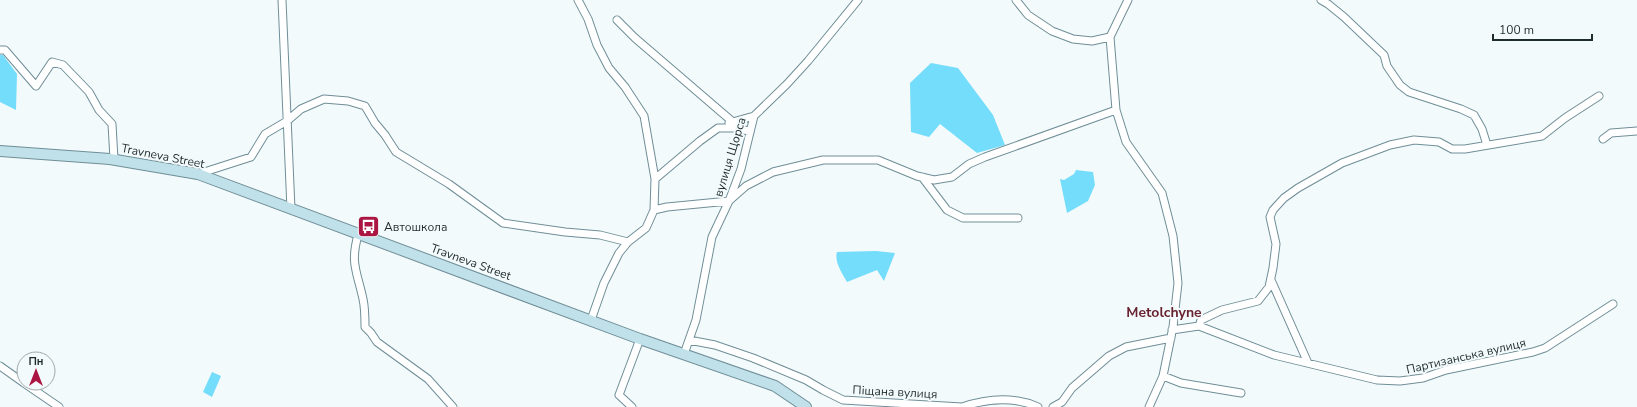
<svg xmlns="http://www.w3.org/2000/svg" width="1637" height="407" font-family="'Nunito Sans',sans-serif">
<rect width="100%" height="100%" fill="#f3fafc"/>
<path fill="#73ddfb" d="M0 55H3L17 74 16 110 0 102Z
M931 63 958 68 993 115 1005 145 977 153 940 124 929 137 911 132 910 83Z
M1076 170 1093 172 1095 185 1088 201 1067 213 1060 179 1064 180 1074 174Z
M876 251 895 253 884 281 877 270 847 282C842 273 834 262 837 252Z
M212 372 221 376 212 397 203 392Z"/>
<g fill="none" stroke-linecap="round" stroke-linejoin="round">
<defs>
<path id="street" d="M282 0 291 209
M578 0 588 19 597 45 609 68 625 87 644 116 655 179
M1016 0 1028 15 1052 31 1073 39 1092 41 1110 37
M1128 0 1110 37 1116 110 1126 142 1162 193 1173 236 1178 283 1173 327 1163 376 1149 407
M1321 0 1328 4 1344 17 1384 55 1387 66 1400 85 1409 92 1461 109 1474 115 1482 129 1487 145
M617 20 635 38 734 123
M0 50H5L36 86 52 62 63 65 89 92 99 110 112 124 114 159
M729 123 754 116
M1603 139 1611 133 1637 131
M198 174 251 157 265 134 287 121 301 109 324 99 348 101 365 106 375 123 385 135 396 152 449 184 503 223 565 232 600 235 628 242
M922 177 947 210 963 218H1018
M654 210 655 179 700 141 718 128H734L749 131
M358 235C350 264 357 271 363 299 365 308 365 318 365 327L371 333 377 342 428 379 453 407
M1271 280 1308 363
M591 320 604 283 619 253 628 242 646 228 654 210 667 207 729 201 746 186 773 172 823 160H878L917 176 934 180 952 177 969 164 985 157 1116 110
M1199 326 1274 355 1377 380 1400 381 1423 378 1446 370 1533 352 1545 348 1613 304
M1172 330 1199 326 1201 320 1222 310 1258 301 1269 287 1273 268 1276 244 1270 217 1273 210 1284 198 1298 188 1342 163 1390 145 1414 140 1439 142 1452 149H1465L1542 136 1565 118 1599 96
M689 340 715 345 753 358 806 380 823 390 843 400 962 407C988 398 1013 396 1038 407
M684 354 696 320 712 237 729 201 741 169 754 116 787 84 808 61 858 0
M0 366 24 383
M1163 376 1181 383 1241 393
M24 383 59 407
M632 407 619 395 640 339
M1053 407 1062 402 1072 388 1109 356 1126 347 1171 338"/>
<path id="secondary" d="M0 151 110 159 198 174 640 339 775 386 806 407"/>
</defs>
<use href="#street" stroke="#6f8e97" stroke-width="9"/>
<use href="#secondary" stroke="#6f8e97" stroke-width="12"/>
<use href="#street" stroke="#fff" stroke-width="7"/>
<use href="#secondary" stroke="#c1e1ea" stroke-width="10"/>
</g>
<defs>
<symbol id="bus-square" viewBox="-11 -11 22 22"><rect x="-9" y="-9" width="18" height="18" rx="4" fill="#aa1541" stroke="#f3fafc"/><path d="M-5-6H5V4H4V6H2V4H-2V6H-4V4H-5ZM-3.5-4V0h7V-4ZM-3.5 1.2v1.5H-2V1.2ZM2 1.2v1.5H3.5V1.2Z" fill="#fff"/></symbol>
</defs>
<g fill-rule="evenodd">
<use href="#bus-square" x="356" y="214" width="25" height="25"/>
</g>
<g text-anchor="middle" stroke-width="4" stroke-linejoin="round" paint-order="stroke">
<g font-size="12" fill="#1f2c2f" stroke="#f3fafc">
<text transform="translate(163 156) rotate(11)" y="4">Travneva Street</text>
<text transform="translate(730 157) rotate(-73)" y="4">вулиця Щорса</text>
<text transform="translate(471 262) rotate(20)" y="4">Travneva Street</text>
<text transform="translate(1466 356) rotate(-13)" y="4">Партизанська вулиця</text>
<text transform="translate(895 392) rotate(3)" y="4">Піщана вулиця</text>
</g>
<g font-size="12" fill="#1f2c2f" stroke="#f3fafc" text-anchor="start">
<text x="384" y="231">Автошкола</text>
</g>
<g font-size="14" font-weight="bold" fill="#682330" stroke="#f3fafc">
<text x="1164" y="317">Metolchyne</text>
</g>
</g>
<g transform="translate(36 371)"><circle r="19" fill="#f3fafc" stroke="#9ea8aa"/>
<path d="M0-3L7 15L0 10L-7 15Z" fill="#aa1541"/>
<text y="-6" font-size="11" font-weight="bold" text-anchor="middle" fill="#1f2c2f">Пн</text>
</g>
<path d="M1493 34v6h99v-6" fill="none" stroke="#1f2c2f" stroke-width="2"/>
<text x="1499" y="34" font-size="12" fill="#1f2c2f" stroke="#f3fafc" stroke-width="3" paint-order="stroke">100 m</text>
</svg>
